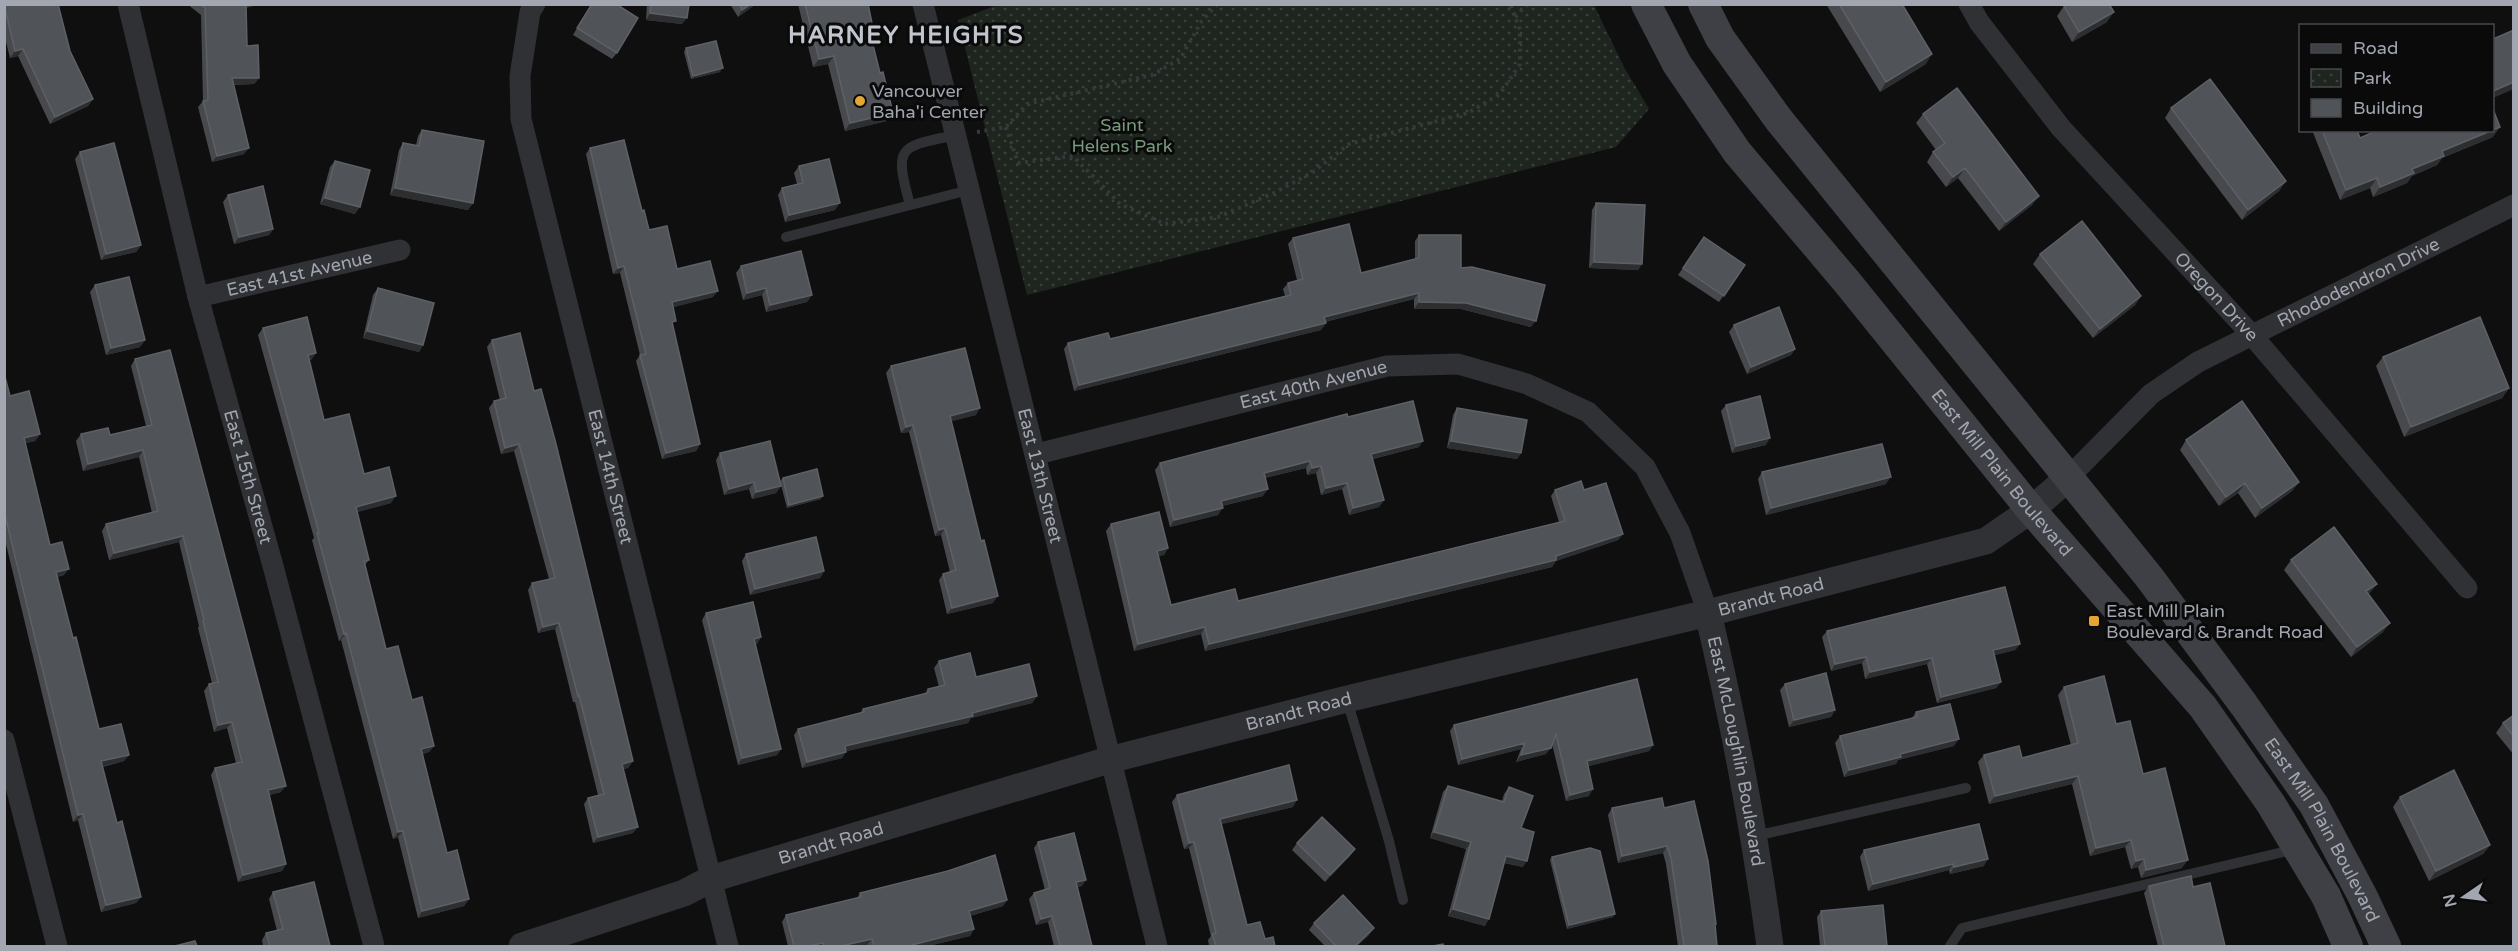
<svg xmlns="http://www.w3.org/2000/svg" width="2518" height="951" font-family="'Varela Round',sans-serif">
<defs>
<pattern id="park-dots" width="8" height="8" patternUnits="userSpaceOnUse" patternTransform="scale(1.5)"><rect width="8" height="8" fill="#1e241e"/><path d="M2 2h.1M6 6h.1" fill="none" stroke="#3c413c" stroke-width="1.8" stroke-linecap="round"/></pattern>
</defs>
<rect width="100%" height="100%" fill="#0f0f10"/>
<path fill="url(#park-dots)" d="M997 5H1594L1624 67 1649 109 1616 147 1027 295 958 20Z"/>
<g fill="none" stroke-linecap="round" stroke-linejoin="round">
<path stroke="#36383c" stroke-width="4" stroke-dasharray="3 4.5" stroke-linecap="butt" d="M1515 17 1528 4
M1006 127 1018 163 1073 156 1120 204 1165 224 1218 217 1274 193 1313 172 1349 144 1468 113 1500 94 1520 64V30L1510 4
M977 132 1006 127 1027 104 1152 75 1180 59 1201 22 1217 4"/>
<path stroke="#303135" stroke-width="10" d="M910 205C894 146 898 147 956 135
M786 237 969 190
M1347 700 1389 841 1403 900
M1755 836 1966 788
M1950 946 1962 928 2296 849"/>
<g stroke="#303135" stroke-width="21">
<path id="s1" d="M128 4 198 297 273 566 374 946"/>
<path id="s2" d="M535 4 530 12 520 76 521 119 728 946"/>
<path id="s3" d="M923 4 1157 946"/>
<path id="s4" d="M1969 4 1979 22 2061 128 2251 334 2467 588"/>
<path id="s5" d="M198 297 400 250"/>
<path id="s6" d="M1037 454 1387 366 1458 364 1527 384 1588 412 1645 467 1680 533 1708 613"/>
<path id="s7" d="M2068 478 2151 394 2198 362 2514 205"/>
<path d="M4 740 57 946"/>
</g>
<g stroke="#303135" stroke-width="27">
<path id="s8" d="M1708 613C1734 723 1755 834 1770 946"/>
<path id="s9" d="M522 946 684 893 711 879 1109 760 1347 699 1708 613 1986 541 2031 510 2068 478"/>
</g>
<g stroke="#3e4045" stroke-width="30">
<path id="s10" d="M1646 4 1677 64 1737 152 1847 282 2031 510 2203 707 2271 804 2326 896 2348 946"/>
<path id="s11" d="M1703 4 1720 38 1779 120 2149 577 2244 705 2314 805 2362 895 2386 946"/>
</g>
</g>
<path fill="#47494d" d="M4 4 93 99 88 106 50 124 18 56 10 58 4 34Z
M187 4H254L253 6 246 8 247 46 259 78 254 84 233 85 244 154 212 162 198 107 203 101 201 15Z
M591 4H616L617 53 612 59 573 35Z
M647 4H689L682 24 646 20Z
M730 4H756L738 17Z
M798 4H868L873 28 870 33 887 121 845 131 828 64 813 67Z
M1826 4H1902L1926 64 1880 92Z
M2064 6 2107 22 2072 42 2057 16Z
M686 48 720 72 691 79 684 52Z
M2171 108 2286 181 2279 191 2242 220 2165 118Z
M1923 114 2032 205 1999 231 1958 178 1946 187 1927 162 1933 152 1936 150 1916 123Z
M422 130 473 203 468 210 390 195 399 150 403 143 416 145 418 136Z
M2312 130H2357L2360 138 2493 137 2442 158 2437 165 2412 176 2407 183 2373 197 2370 188 2340 200Z
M590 148 642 211 649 230 677 269 713 297 673 307V326L700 444 696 451 662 459 636 361 640 355 620 273 613 274 586 154Z
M80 152 141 245 136 252 101 260 75 159Z
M335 161 355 214 320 204 330 167Z
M799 166 835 210 785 222 778 195 782 188 797 184 794 173Z
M228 195 273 229 269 235 234 244 223 202Z
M1596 203 1642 264 1638 270 1589 268 1592 210Z
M1419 235 1461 268 1531 327 1461 309H1414V299L1325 322 1326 323 1321 330 1074 391 1064 349 1068 343 1110 339 1285 296 1283 289 1288 283 1297 280 1288 244 1293 238 1361 273 1415 259V241Z
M1704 237 1745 265 1719 302 1678 275Z
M2040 254 2141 296 2135 305 2093 338 2033 264Z
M741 266 812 295 807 302 766 312 762 295 743 300 736 273Z
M95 285 145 340 140 347 106 355 90 292Z
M378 288 423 345 419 352 363 338 373 295Z
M1734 325 1795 349 1791 355 1747 374 1729 332Z
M263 328 316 353 311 360H309L324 420 364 474 391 503 357 512 369 560 365 565 386 649 434 746 429 752 423 754 447 853 469 899 464 906 418 918 398 837 393 839 341 640 339 641 312 540 314 538 258 335Z
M492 340 534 391 633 761 628 768 623 769 633 833 593 843 584 804 588 798 598 795 575 702H573L555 629 538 633 528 590 532 583 549 579 514 451 501 454 489 408 494 401 500 400 487 347Z
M2383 357 2509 388 2502 398 2404 437 2376 366Z
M135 359 281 792 269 795 286 864 282 871 238 882 211 775 215 768 236 763 227 728 214 732 204 691 209 684 212 683 198 628 199 626 179 542 109 560 102 531 106 524 152 513 139 457 83 471 76 441 81 434 110 435 146 426 131 366Z
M891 366 976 415 951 421 993 603 947 614 939 580 943 574 950 572 941 535 935 536 909 432 901 433 886 373Z
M4 373 10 396 40 434 35 441 25 443 50 545 64 575 57 577 73 638 99 729 129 755 124 761 103 767 117 823 141 897 136 903 101 912 78 820 73 822 4 536Z
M1726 405 1766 445 1732 453 1721 411Z
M1457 408 1521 453 1517 459 1447 448 1453 415Z
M1348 417 1419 447 1373 459 1384 500 1379 507 1349 515 1342 489 1321 495 1316 473 1307 475 1306 468 1265 478 1263 496 1222 506 1218 515 1170 527 1155 470 1160 463Z
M2186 440 2299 482 2292 491 2255 518 2238 493 2219 506 2180 450Z
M720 453 781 486 776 493 752 499 749 489 724 495 716 460Z
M1762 472 1886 484 1766 515 1758 479Z
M783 478 821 499 787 508 780 481Z
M1555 490H1584L1623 534 1618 540 1556 561 1552 567 1205 651 1201 634 1134 651 1106 531 1111 524 1168 548 1164 555 1158 556 1171 605 1238 601 1559 522 1551 496Z
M746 554 824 571 820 578 750 595 742 561Z
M2291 560 2377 584 2368 594 2383 632 2351 657 2284 570Z
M706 613 761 637 757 644H755L781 749 777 755 738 765 702 620Z
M1827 631 2020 644 2015 650 1994 655 2001 682 1996 688 1937 703 1927 664 1865 679 1862 663 1831 671 1822 637Z
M939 661 976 677 1037 696 1032 703 971 718 968 723 846 751 842 758 802 768 794 735 798 729 860 713 863 709 925 693 928 689 939 687 934 668Z
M1785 684 1835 710 1831 717 1789 727 1780 690Z
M2064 687 2116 724 2143 774 2182 868 2141 878 2138 867 2131 869 2125 847 2090 856 2072 784 1989 804 1978 762 1984 755 2022 758 2071 745 2058 695Z
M1916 712 1954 746 1898 760 1896 764 1844 777 1835 743 1840 736 1912 718Z
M2514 715V755L2496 733 2503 723Z
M1454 725 1653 745 1649 751 1588 766 1589 796 1566 801 1552 744 1546 754 1516 762 1521 749 1458 765 1450 731Z
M1448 786 1502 801 1504 794 1509 787 1521 828 1523 867 1504 863 1485 926 1448 916 1466 849 1430 838 1443 792Z
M1177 795 1293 807 1221 824 1247 925 1275 946H1209L1208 940 1211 936 1189 848 1184 849 1172 802Z
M2400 797 2490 845 2483 854 2429 881 2393 807Z
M1612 808H1664L1715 926 1717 946H1678L1666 864 1663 853 1618 863 1608 815Z
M1038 842 1082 886 1077 887 1092 946H1054L1048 922 1036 925 1029 899 1034 893 1045 890 1034 848Z
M1297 843 1355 849 1350 856 1325 882 1292 850Z
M1864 850 1984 866 1950 874 1949 870 1868 891 1860 857Z
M1552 857 1615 914 1613 917 1567 929 1550 860Z
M2149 886 2225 946H2158L2144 893Z
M273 892 330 946H263L262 940 266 933 277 931 269 899Z
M860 893 1007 900 1003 906 970 916 974 929 970 936 928 946H868L867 945 862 946H788L782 922 786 915 857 898Z
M1821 911 1887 946H1820L1817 917Z
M1314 923 1369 935 1357 946H1325L1309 930Z"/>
<path fill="#2c2e30" d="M244 4H254L253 6 241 9Z
M751 4H756L738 17 742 10Z
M2114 12 2107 22 2072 42 2079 32Z
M650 13 687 18 682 24 646 20Z
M23 49 18 56 10 58 15 51Z
M1932 54 1926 64 1880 92 1886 82Z
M834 56 828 64 813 67 819 59Z
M723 68 720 72 691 79 693 76Z
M232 78H259L254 84 227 85Z
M2514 82V89L2493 98V91Z
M93 99 88 106 50 124 55 117Z
M893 113 887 121 845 131 850 123Z
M2500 127 2493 137 2442 158 2437 165 2412 176 2407 183 2373 197 2380 187 2442 151Z
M249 148 244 154 212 162 217 156Z
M1965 168 1958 178 1946 187 1953 177Z
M2377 178 2370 188 2340 200 2346 190Z
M2286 181 2279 191 2242 220 2248 210Z
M395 188 473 203 468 210 390 195Z
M2039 196 2032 205 1999 231 2006 222Z
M325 198 360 207 355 214 320 204Z
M840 203 835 210 785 222 789 215Z
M273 229 269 235 234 244 239 237Z
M141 245 136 252 101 260 106 254Z
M1594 262 1642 264 1638 270 1589 268Z
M624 266 620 273 613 274 618 268Z
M766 288 762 295 743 300 747 293Z
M718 291 713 297 667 309 672 302Z
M1419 293 1414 299 1320 323 1324 317Z
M812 295 807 302 766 312 770 305Z
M2141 296 2135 305 2093 338 2100 329Z
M1419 302 1466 303 1536 321 1531 327 1461 309H1414Z
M1326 323 1321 330 1074 391 1079 385Z
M367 331 423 345 419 352 363 338Z
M145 340 140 347 106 355 111 348Z
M1795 349 1791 355 1747 374 1751 367Z
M316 353 311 360 303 362 308 355Z
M2509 388 2502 398 2404 437 2411 427Z
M980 408 976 415 945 423 950 416Z
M913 425 909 432 901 433 906 427Z
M40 434 35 441 19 445 24 438Z
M1770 438 1766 445 1732 453 1736 446Z
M1423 441 1419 447 1367 460 1371 454Z
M1451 441 1521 453 1517 459 1447 448Z
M519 444 514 451 501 454 505 448Z
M700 444 696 451 662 459 666 453Z
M143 450 139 457 83 471 88 464Z
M1310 461 1306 468 1259 479 1264 473Z
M1321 466 1316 473 1307 475 1312 468Z
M1891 477 1886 484 1766 515 1771 508Z
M754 482 749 489 724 495 729 489Z
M2299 482 2292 491 2255 518 2262 508Z
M1347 483 1342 489 1321 495 1326 488Z
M2245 483 2238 493 2219 506 2226 497Z
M781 486 776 493 752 499 756 492Z
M1268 489 1263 496 1216 507 1221 501Z
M396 496 391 503 351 514 356 507Z
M823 496 821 499 787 508 789 505Z
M1384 500 1379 507 1349 515 1353 508Z
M1223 508 1218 515 1170 527 1174 520Z
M945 528 941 535 935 536 939 530Z
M1623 534 1618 540 1556 561 1552 567 1205 651 1209 644 1556 556Z
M183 536 179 542 109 560 114 553Z
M1168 548 1164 555 1153 558 1157 551Z
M69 569 64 575 51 578 56 572Z
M824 571 820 578 750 595 755 589Z
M2377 584 2370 593 2359 601 2366 591Z
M998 596 993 603 947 614 952 608Z
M559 623 555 629 538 633 543 627Z
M2390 623 2383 632 2351 657 2357 647Z
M1205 627 1201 634 1134 651 1138 644Z
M346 633 341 640 339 641 344 634Z
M761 637 757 644 749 646 754 639Z
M2020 644 2015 650 1989 657 1993 650Z
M1866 657 1862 663 1831 671 1835 664Z
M1932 658 1927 664 1865 679 1870 672Z
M2001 682 1996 688 1937 703 1941 697Z
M1037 696 1032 703 971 718 968 723 840 753 845 746Z
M1835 710 1831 717 1789 727 1794 720Z
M232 722 227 728 214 732 218 725Z
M1959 739 1954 746 1898 760 1896 764 1844 777 1849 770 1900 754Z
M1525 743 1521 749 1458 765 1462 759Z
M1653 745 1649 751 1582 768 1587 761Z
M434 746 429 752 417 755 421 749Z
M1551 748 1546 754 1516 762 1521 755Z
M781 749 777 755 738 765 742 758Z
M846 752 842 758 802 768 807 762Z
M129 755 124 761 97 768 101 761Z
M633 761 628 768 617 770 622 764Z
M2078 776 2072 784 1989 804 1995 796Z
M286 786 281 792 263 797 268 790Z
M1593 789 1589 796 1566 801 1570 795Z
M1297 800 1293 807 1215 826 1220 819Z
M83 814 78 820 73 822 78 815Z
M638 827 633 833 593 843 598 837Z
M403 831 398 837 393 839 398 832Z
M1434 832 1471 842 1466 849 1430 838Z
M2131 840 2125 847 2090 856 2096 848Z
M1194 842 1189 848 1184 849 1189 843Z
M2490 845 2483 854 2429 881 2436 871Z
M1667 846 1663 853 1618 863 1622 856Z
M1355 849 1350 856 1325 882 1330 875Z
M1506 856 1527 861 1523 867 1502 862Z
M1988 859 1984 866 1950 874 1954 867Z
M2144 859 2138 867 2131 869 2136 861Z
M2188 860 2182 868 2141 878 2146 870Z
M286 864 282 871 238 882 243 875Z
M1953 864 1949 870 1868 891 1873 884Z
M1086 880 1082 886 1072 888 1076 882Z
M141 897 136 903 101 912 106 905Z
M469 899 464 906 418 918 422 911Z
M1007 900 1003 906 965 917 969 911Z
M1453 909 1489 919 1485 926 1448 916Z
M1615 914 1613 917 1567 929 1569 925Z
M1052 916 1048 922 1036 925 1041 919Z
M1374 928 1369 935 1357 946H1355Z
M974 929 970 936 928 946H911L912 945Z
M872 939 867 945 862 946H841Z
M823 943 821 946H809Z"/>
<path fill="#505358" stroke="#5d6066" stroke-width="1.5" d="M4 4H58L70 51 93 99 55 117 23 49 15 51Z
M200 4H246L247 46 258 45 259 78H232L249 148 217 156 203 101 208 100 205 8Z
M592 4H616L638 18 617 53 577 28Z
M651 4H689L687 18 650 13Z
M739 4H751L742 10Z
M805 4H868L873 28 869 29 880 73 883 72 893 113 850 123 834 56 819 59Z
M1839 4H1902L1932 54 1886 82Z
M2066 4H2109L2114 12 2079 32 2064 6Z
M2514 30V82L2493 91V39Z
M716 41 723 68 693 76 686 48Z
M2210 79 2286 181 2248 210 2171 108Z
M1957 88 2039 196 2006 222 1965 168 1953 177 1933 152 1945 143 1923 114Z
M2493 109 2500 127 2493 130Z
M422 130 484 141 473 203 395 188 403 143 419 146Z
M2322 130H2357L2360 138 2378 130H2493L2442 151 2444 156 2412 169 2414 173 2380 187 2377 178 2346 190Z
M624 140 642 211 644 210 649 230 667 226 677 269 710 261 718 291 672 302 676 321 672 322 700 444 666 453 640 355 646 354 624 266 618 268 590 148Z
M114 143 141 245 106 254 80 152Z
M829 159 840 203 789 215 782 188 803 183 799 166Z
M335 161 370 170 360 207 325 198Z
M263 186 273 229 239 237 228 195Z
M1596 203 1645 205 1642 264 1594 262Z
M2082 221 2141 296 2100 329 2040 254Z
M1349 224 1361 273 1419 258V235H1461V268L1472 267 1545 285 1536 321 1466 303 1419 302V293L1324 317 1326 323 1079 385 1068 343 1108 333 1110 339 1291 295 1288 283 1303 279 1293 238Z
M1704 237 1745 265 1724 296 1683 268Z
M801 251 812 295 770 305 766 288 747 293 741 266Z
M129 277 145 340 111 348 95 285Z
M378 288 434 303 423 345 367 331Z
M1779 307 1795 349 1751 367 1734 325Z
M307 317 316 353 308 355 324 420 349 414 364 474 389 467 396 496 356 507 369 560 364 561 386 649 398 646 412 700 422 697 434 746 421 749 447 853 457 850 469 899 422 911 403 831 398 832 346 633 344 634 317 533H319L263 328Z
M2480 317 2509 388 2411 427 2383 357Z
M520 333 534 391 541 389 556 444 633 761 622 764 638 827 598 837 588 798 604 794 579 695 578 696 559 623 543 627 532 583 555 578 519 444 505 448 494 401 506 398 492 340Z
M965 348 980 408 950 416 981 541 984 540 998 596 952 608 943 574 956 570 945 528 939 530 913 425 906 427 891 366Z
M170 350 286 786 268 790 286 864 243 875 215 768 242 762 232 722 218 725 209 684 218 682 203 621 204 620 183 536 114 553 106 524 158 511 143 450 88 464 81 434 108 428 110 435 152 425 135 359Z
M4 373 10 396 29 391 40 434 24 438 50 545 62 542 69 569 56 572 73 638 76 637 99 729 121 724 129 755 101 761 117 823 122 821 141 897 106 905 83 814 78 815 4 511Z
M1760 396 1770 438 1736 446 1726 405Z
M1413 401 1423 441 1371 454 1384 500 1353 508 1347 483 1326 488 1321 466 1312 468 1310 461 1264 473 1268 489 1221 501 1223 508 1174 520 1160 463 1347 414 1348 417Z
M2242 401 2299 482 2262 508 2245 483 2226 497 2186 440Z
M1457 408 1527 420 1521 453 1451 441Z
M770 441 781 486 756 492 754 482 729 489 720 453Z
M1882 444 1891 477 1771 508 1762 472Z
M817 469 823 496 789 505 783 478Z
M1581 481 1584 490 1606 483 1623 534 1556 556V560L1209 644 1205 627 1138 644 1111 524 1159 512 1168 548 1157 551 1171 605 1235 589 1238 601 1565 521 1555 490Z
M2334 527 2377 584 2366 591 2390 623 2357 647 2291 560Z
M816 537 824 571 755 589 746 554Z
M2005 587 2020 644 1993 650 2001 682 1941 697 1932 658 1870 672 1866 657 1835 664 1827 631Z
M753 602 761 637 754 639 781 749 742 758 706 613Z
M970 653 976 677 1029 664 1037 696 972 713 973 716 845 746 846 752 807 762 798 729 864 712 863 709 928 693V689L945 685 939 661Z
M1826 673 1835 710 1794 720 1785 684Z
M2104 676 2116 724 2130 721 2143 774 2165 768 2188 860 2146 870 2144 859 2136 861 2131 840 2096 848 2078 776 1995 796 1984 755 2019 746 2022 758 2078 743 2064 687Z
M1637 679 1653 745 1587 761 1593 789 1570 795 1556 734 1551 748 1521 755 1525 743 1462 759 1454 725Z
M1950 704 1959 739 1900 754 1901 757 1849 770 1840 736 1917 717 1916 712Z
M2514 715V737L2503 723Z
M1289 765 1297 800 1220 819 1247 925 1260 922 1265 939 1273 937 1275 946H1216L1212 934 1216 933 1194 842 1189 843 1177 795Z
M2454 770 2490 845 2436 871 2400 797Z
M1448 786 1504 802 1509 787 1533 796 1521 828 1534 832 1527 861 1506 856 1489 919 1453 909 1471 842 1434 832Z
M1662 798 1664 808 1694 801 1708 861 1716 924H1715L1717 946H1684L1671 858 1667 846 1622 856 1612 808Z
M1322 817 1355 849 1330 875 1297 843Z
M1979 824 1988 859 1954 867 1953 864 1873 884 1864 850Z
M1074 833 1086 880 1076 882 1092 946H1060L1052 916 1041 919 1034 893 1050 888 1038 842Z
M1590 848 1600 851 1615 914 1569 925 1552 857Z
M995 855 1007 900 969 911 974 929 912 945V946H874L872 939 841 946H824L823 943 809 946H794L786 915 861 897 860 893 948 871Z
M2191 876 2193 887 2210 883 2225 946H2164L2149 886Z
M314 882 330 946H270L266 933 283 929 273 892Z
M1343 895 1374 928 1355 946H1336L1314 923Z
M1883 905 1887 946H1825L1821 911Z
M195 941 197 946H175Z
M1443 944 1444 946H1433Z"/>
<g fill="#e5a532" stroke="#0a0a0b" stroke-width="2">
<circle cx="860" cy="101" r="6"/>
<rect x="2088" y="615" width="12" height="12" rx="3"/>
</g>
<g text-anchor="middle" stroke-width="6" stroke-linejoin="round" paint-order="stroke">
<g font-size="18" fill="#a1a6b0" stroke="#0a0a0b" text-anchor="start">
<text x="872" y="97">Vancouver<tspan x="872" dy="21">Baha'i Center</tspan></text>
<text x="2106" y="617">East Mill Plain<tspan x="2106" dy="21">Boulevard &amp; Brandt Road</tspan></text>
</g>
<g font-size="18" fill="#789a7a" stroke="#0a0a0b">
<text x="1122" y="131">Saint<tspan x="1122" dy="21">Helens Park</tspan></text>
</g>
<g font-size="18" fill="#a1a6b0" stroke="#0a0a0b">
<text dy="6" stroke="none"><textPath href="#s5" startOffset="104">East 41st Avenue</textPath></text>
<text dy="6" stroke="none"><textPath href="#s7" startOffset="354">Rhododendron Drive</textPath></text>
<text dy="6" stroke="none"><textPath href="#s4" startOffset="384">Oregon Drive</textPath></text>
<text dy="6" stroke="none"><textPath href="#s6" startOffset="285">East 40th Avenue</textPath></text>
<text dy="6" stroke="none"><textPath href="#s10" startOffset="590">East Mill Plain Boulevard</textPath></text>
<text dy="6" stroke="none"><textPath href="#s3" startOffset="486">East 13th Street</textPath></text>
<text dy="6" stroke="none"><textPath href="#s1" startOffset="488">East 15th Street</textPath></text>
<text dy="6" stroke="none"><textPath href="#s2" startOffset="486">East 14th Street</textPath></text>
<text dy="6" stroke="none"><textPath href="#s9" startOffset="1298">Brandt Road</textPath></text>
<text dy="6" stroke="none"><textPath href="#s9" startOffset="812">Brandt Road</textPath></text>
<text dy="6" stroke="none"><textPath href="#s8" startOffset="141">East McLoughlin Boulevard</textPath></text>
<text dy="6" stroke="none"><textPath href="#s11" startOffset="1034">East Mill Plain Boulevard</textPath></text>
<text dy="6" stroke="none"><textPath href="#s9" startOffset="326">Brandt Road</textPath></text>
</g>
<g font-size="24" font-weight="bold" letter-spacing="1.5" fill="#c1c5cd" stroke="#0a0a0b">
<text x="906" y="43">HARNEY HEIGHTS</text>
</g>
</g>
<rect width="2518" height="951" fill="none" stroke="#a1a6b0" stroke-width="12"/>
<rect x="2299" y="24" width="195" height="108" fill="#0a0a0b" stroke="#46484d" stroke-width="1.5"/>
<rect x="2311" y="44" width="30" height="9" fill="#3e4045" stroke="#46484d" stroke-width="1.5"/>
<text x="2353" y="54" font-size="18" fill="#a1a6b0">Road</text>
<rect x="2311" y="69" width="30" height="18" fill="url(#park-dots)" stroke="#46484d" stroke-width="1.5"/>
<text x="2353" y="84" font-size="18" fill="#a1a6b0">Park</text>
<rect x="2311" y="99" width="30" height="18" fill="#505358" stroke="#46484d" stroke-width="1.5"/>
<text x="2353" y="114" font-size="18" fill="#a1a6b0">Building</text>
<g transform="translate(2464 897) rotate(256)" stroke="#0a0a0b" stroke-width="4.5" paint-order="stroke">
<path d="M0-4.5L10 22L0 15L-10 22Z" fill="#a1a6b0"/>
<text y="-9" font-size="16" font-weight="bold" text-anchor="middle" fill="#a1a6b0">N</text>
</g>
</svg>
